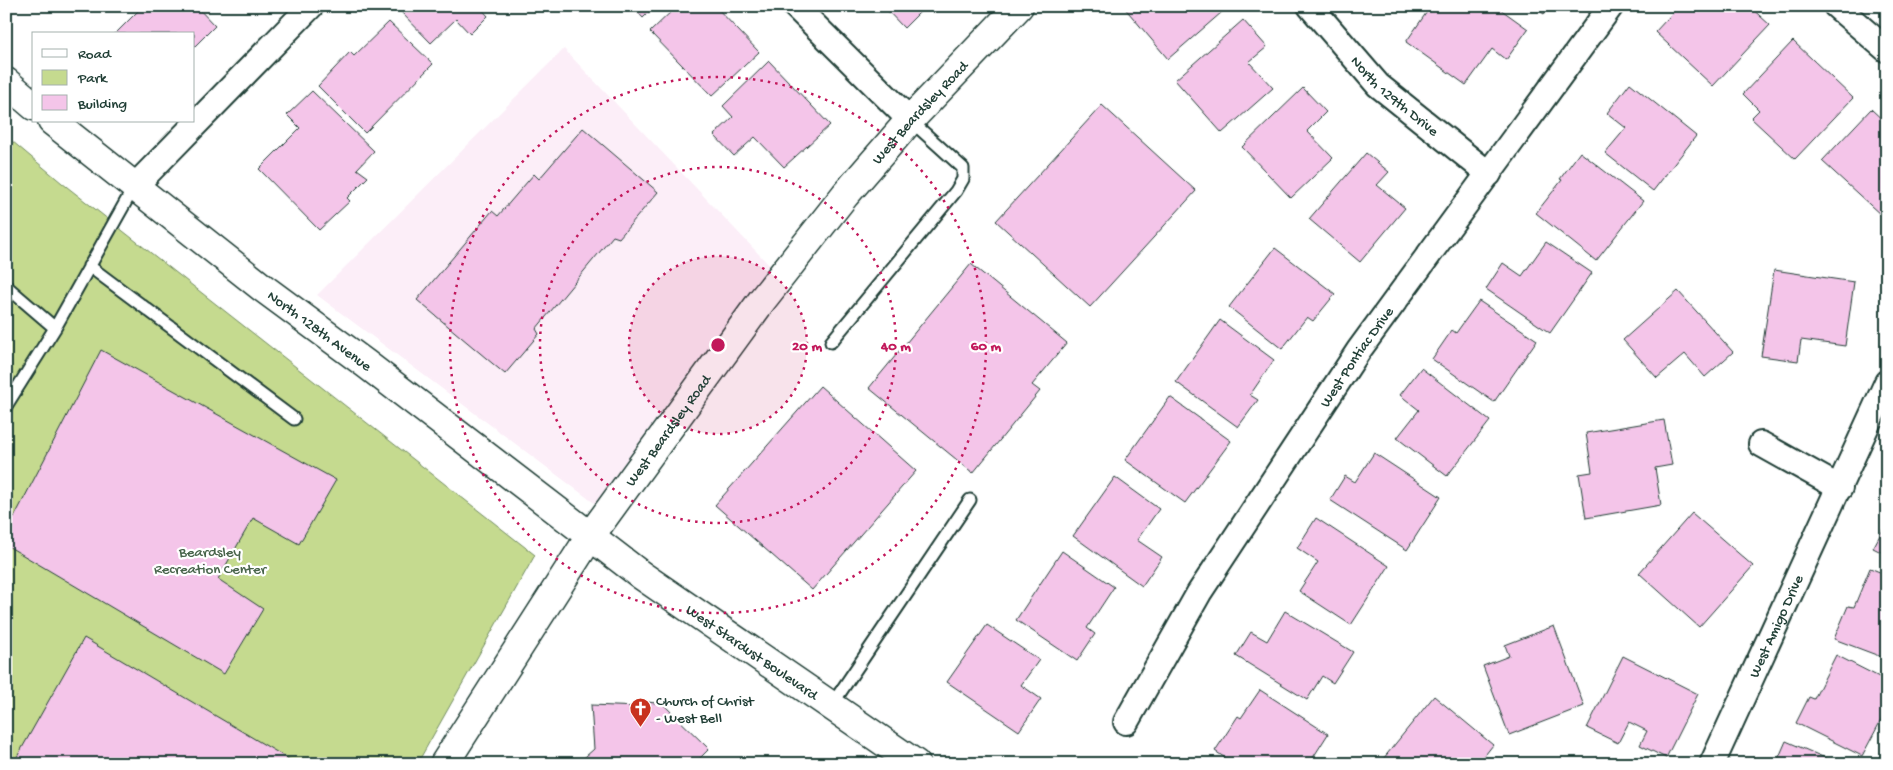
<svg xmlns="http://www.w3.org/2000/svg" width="1893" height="770" font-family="'Gochi Hand',sans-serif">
<rect width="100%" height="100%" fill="#fff"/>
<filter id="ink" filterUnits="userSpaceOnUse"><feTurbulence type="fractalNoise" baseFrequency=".02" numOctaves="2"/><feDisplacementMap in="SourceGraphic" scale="10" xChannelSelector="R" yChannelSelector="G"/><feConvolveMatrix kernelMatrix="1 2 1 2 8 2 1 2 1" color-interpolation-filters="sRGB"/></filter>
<g filter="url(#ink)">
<path fill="#fceef8" d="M564 49 772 268 679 386 597 505 317 295Z"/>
<path fill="#c5da8f" stroke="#728c62" d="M6 136 62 183 535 555 417 764H6Z"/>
<path fill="#f4c5e9" stroke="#1f3d34" d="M143 6H196L215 26 194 47V34H115Z
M403 6H479L488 16 470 34 456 19 431 43 399 10Z
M632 6H655L643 18Z
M677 6H715L759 52 712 96 650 32Z
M883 6H926L904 28Z
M1123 6H1229L1168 59Z
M1431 6H1496L1528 29 1506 60 1492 49 1466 85 1406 42Z
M1532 6H1549L1544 14Z
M1679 6H1749L1770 25 1713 86 1655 32Z
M1243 20 1267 47 1249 62 1273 88 1222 133 1175 80Z
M389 22 433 64 365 133 318 86 350 52 354 56Z
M1793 41 1853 98 1795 159 1751 118 1759 110 1743 94Z
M769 61 830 125 784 167 755 137 734 156 714 135 733 117 723 106Z
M1630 83 1696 136 1653 191 1605 153 1626 128 1607 113Z
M1303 88 1326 112 1307 131 1333 158 1291 198 1242 147Z
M312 91 374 151 357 169 368 177 347 198 350 201 319 230 259 169 300 128 287 115Z
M1102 105 1196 191 1090 307 996 221Z
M1871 109 1887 124V211L1882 216 1822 161Z
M583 128 658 192 619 238 613 236 536 329 539 334 505 374 417 300 492 211 498 216 534 174 539 179Z
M1580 152 1643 201 1596 261 1536 213 1562 180 1560 179Z
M1366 153 1389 172 1377 185 1405 208 1360 262 1309 219Z
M1546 242 1592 273 1550 333 1486 289 1503 263 1522 276Z
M1275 248 1335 294 1313 321 1307 317 1282 349 1229 307Z
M971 264 1067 343 1032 385 1040 391 973 473 869 388Z
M1774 270 1854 282 1845 346 1801 340 1798 361 1761 356Z
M1678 291 1733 352 1705 377 1685 354 1657 378 1623 340Z
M1479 301 1537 340 1494 402 1432 359 1452 330 1456 333Z
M1220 320 1274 360 1250 395 1258 400 1238 427 1176 382Z
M101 350 336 480 299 544 253 518 218 579 263 609 224 674 6 545V533Z
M1421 368 1490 421 1447 476 1397 438 1419 410 1400 395Z
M820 386 916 471 812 590 715 505Z
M1170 397 1231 441 1185 503 1125 460Z
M1664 420 1672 465 1655 468 1661 505 1586 518 1579 474 1592 472 1586 433Z
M1374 453 1441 497 1407 550 1330 500 1345 476 1355 482Z
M1115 477 1159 509 1137 540 1162 557 1142 586 1073 536Z
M1692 513 1753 566 1699 627 1639 573Z
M1316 518 1389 566 1351 625 1299 591 1318 562 1297 548Z
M1887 522V555L1873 548Z
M1062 551 1114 587 1087 628 1095 634 1077 661 1016 620Z
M1870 568 1887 575V659L1834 639 1848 606 1854 607Z
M1285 611 1353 652 1333 683 1322 676 1307 700 1236 656 1251 632 1267 641Z
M987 625 1039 660 1021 685 1041 699 1019 731 947 682Z
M1554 626 1584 706 1509 735 1483 666 1509 656 1505 645Z
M84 638 297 764H13Z
M1836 655 1887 681V709L1862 756 1796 723 1809 697 1814 699Z
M1623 656 1698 694 1666 758 1640 745 1647 731 1629 722 1618 743 1587 728Z
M1260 690 1328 734 1309 764H1234L1215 751 1238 716 1241 718Z
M1434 696 1493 745 1478 764H1458L1453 759 1449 764H1379Z
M640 701 663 704 709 749 694 764H577L594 749 591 705 639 707Z
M1786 741 1839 764H1776Z"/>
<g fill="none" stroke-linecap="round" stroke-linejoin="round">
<defs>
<path id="lane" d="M89 266 294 419
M6 286 55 328
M831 342 956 191 963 179V168L910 120
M6 406 55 328 134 187
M831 706 970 500"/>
<g id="street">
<path d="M795 6 910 120"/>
<path id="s1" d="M1310 6 1378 85 1489 174"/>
<path d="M1836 6 1887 50"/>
<path d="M134 187 311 6"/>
<path d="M1761 444 1840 488"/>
<path id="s2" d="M1126 722 1199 593 1359 350 1611 6"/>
<path id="s3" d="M1712 764 1887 382"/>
</g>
<g id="secondary">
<path d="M6 82 34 106"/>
<path id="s4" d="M52 121 263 288 366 364 641 575 916 764"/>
<path id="s5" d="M444 764 591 535 763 299 845 195 910 120 1019 6"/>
</g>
</defs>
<use href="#lane" stroke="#1f3d34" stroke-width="15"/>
<use href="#street" stroke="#1f3d34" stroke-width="28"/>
<use href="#secondary" stroke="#1f3d34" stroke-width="31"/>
<use href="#lane" stroke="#fff" stroke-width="11"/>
<use href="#street" stroke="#fff" stroke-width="24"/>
<use href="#secondary" stroke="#fff" stroke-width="28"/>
</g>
</g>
<circle cx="718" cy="345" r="89" fill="#c2185b" fill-opacity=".12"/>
<g fill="none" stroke="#c2185b" stroke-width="2.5" stroke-dasharray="2.5 5">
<circle cx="718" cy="345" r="89"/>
<circle cx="718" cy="345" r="178"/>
<circle cx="718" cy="345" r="268"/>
</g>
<defs>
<symbol id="church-pin" viewBox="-11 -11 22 30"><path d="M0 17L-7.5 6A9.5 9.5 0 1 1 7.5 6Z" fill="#c8321e" stroke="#fff"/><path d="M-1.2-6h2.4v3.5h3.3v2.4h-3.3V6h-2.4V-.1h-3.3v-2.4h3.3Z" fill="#fff"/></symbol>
</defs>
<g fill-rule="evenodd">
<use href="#church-pin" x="628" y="696" width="25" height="34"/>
</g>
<g text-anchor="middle" stroke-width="4.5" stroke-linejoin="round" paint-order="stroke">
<g font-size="15" fill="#1f3d34" stroke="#fff">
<text dy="5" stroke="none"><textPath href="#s1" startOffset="124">North 129th Drive</textPath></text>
<text dy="5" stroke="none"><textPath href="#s5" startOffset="808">West Beardsley Road</textPath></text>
<text dy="5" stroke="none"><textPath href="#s4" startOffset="340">North 128th Avenue</textPath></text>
<text dy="5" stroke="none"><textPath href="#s2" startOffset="432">West Pontiac Drive</textPath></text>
<text dy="5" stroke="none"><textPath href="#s5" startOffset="402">West Beardsley Road</textPath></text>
<text dy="5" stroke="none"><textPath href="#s3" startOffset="152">West Amigo Drive</textPath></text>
<text dy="5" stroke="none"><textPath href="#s4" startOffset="879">West Stardust Boulevard</textPath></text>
</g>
<g font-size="15" fill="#48644b" stroke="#fff">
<text x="210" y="556">Beardsley<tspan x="210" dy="17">Recreation Center</tspan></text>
</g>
<g font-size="15" fill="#1f3d34" stroke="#fff" text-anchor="start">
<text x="656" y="705">Church of Christ<tspan x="656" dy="17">- West Bell</tspan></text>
</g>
</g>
<circle cx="718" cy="345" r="8" fill="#c2185b" stroke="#fff" stroke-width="2.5"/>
<g font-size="15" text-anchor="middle" font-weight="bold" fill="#c2185b" stroke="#fff" stroke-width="4.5" stroke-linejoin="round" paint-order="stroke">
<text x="807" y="350">20 m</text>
<text x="896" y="350">40 m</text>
<text x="986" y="350">60 m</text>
</g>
<rect width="1893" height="770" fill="none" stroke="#fff" stroke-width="25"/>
<rect x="12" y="12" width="1868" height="745" fill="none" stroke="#1f3d34" stroke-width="2" filter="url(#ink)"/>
<rect x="32" y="32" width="162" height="90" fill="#ffffff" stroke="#a5b1ae"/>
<rect x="42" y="49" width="25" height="8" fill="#ffffff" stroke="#a5b1ae"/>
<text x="78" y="58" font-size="15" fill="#1f3d34">Road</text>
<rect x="42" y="70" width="25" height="15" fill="#c5da8f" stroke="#a5b1ae"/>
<text x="78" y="82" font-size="15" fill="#1f3d34">Park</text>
<rect x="42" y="95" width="25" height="15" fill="#f4c5e9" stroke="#a5b1ae"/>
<text x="78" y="108" font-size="15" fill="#1f3d34">Building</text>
</svg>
